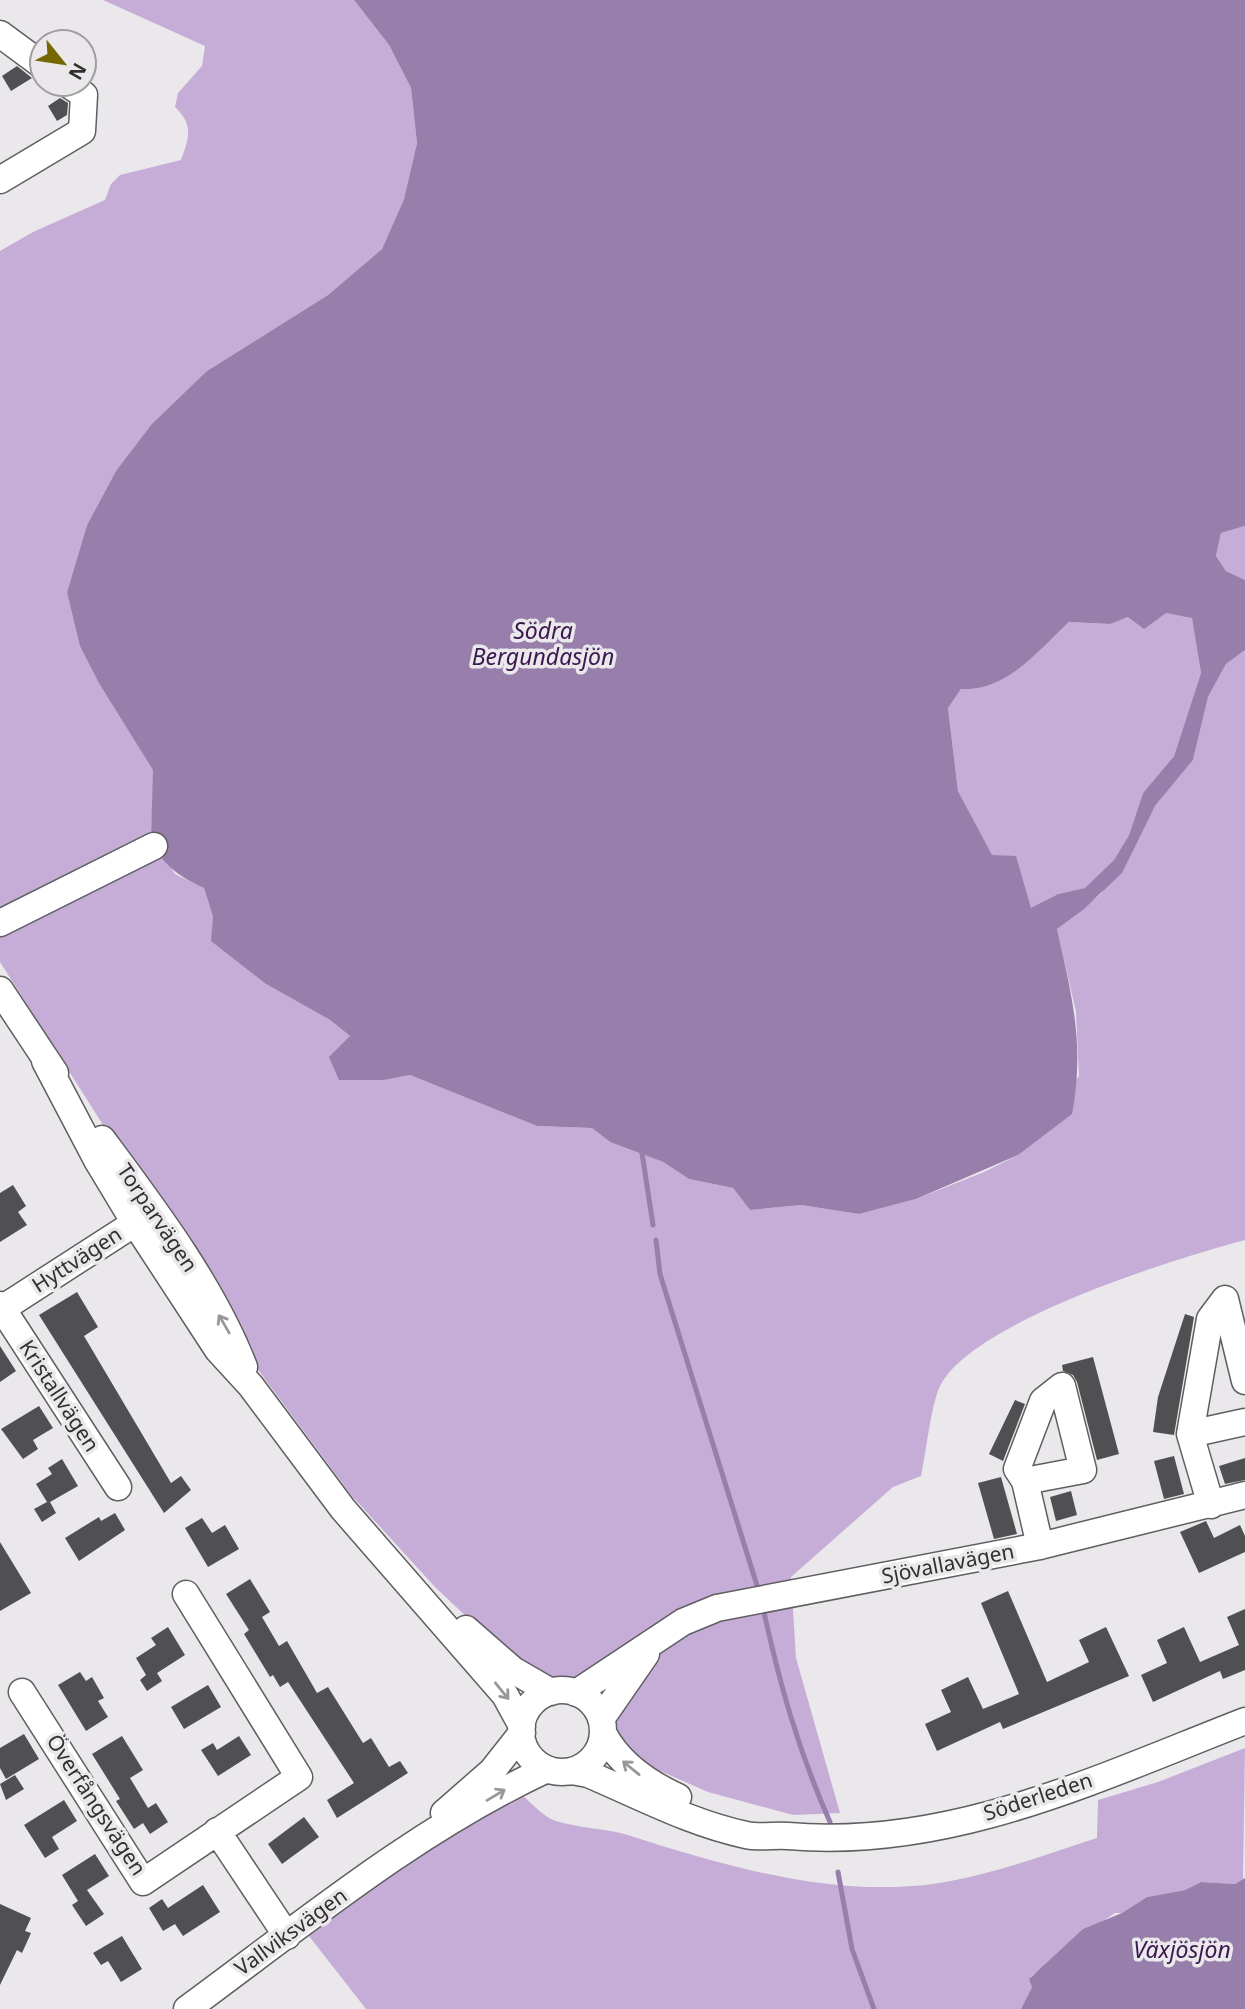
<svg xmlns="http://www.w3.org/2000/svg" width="1245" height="2009" font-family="'Noto Sans',sans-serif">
<rect width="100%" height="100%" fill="#eae8eb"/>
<path fill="#c5add7" d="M103 0H354L389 45 411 88 417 143 404 199 382 249 328 295 207 371 116 471 87 525 67 592 100 685 154 771 151 838 175 874 204 888 213 917 266 984 330 1020 350 1036 384 1080 410 1075 537 1126 592 1128 610 1142 663 1162 689 1179 733 1188 750 1210 801 1205 859 1214 916 1199 984 1172 1018 1155 1079 1076 1076 1012 1057 929 1101 894 1155 806 1193 760 1208 697 1226 664 1245 650V1240C1174 1259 973 1321 940 1386 931 1405 926 1453 921 1476L893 1487 791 1577 796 1658 840 1813 793 1815 708 1792 640 1762 618 1743 612 1722 598 1695 577 1683 549 1682 521 1668 435 1587 351 1495 256 1367 0 962V251L33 232 105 200 111 184 120 175 181 160C189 138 194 125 175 107L178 93 202 66 205 46Z
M1245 526V580L1226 571 1216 556 1221 533Z
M1166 613 1192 617 1201 673 1174 756 1143 793 1129 835 1114 860 1086 888 1058 894 1031 909 1024 889 992 856 958 791 948 708 961 689C1006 692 1038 651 1069 622L1109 624 1128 617Z
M1245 1748 1243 1880 1235 1884 1201 1882 1185 1890 1147 1897 1122 1913H1115L1061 1949 1055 1959 1031 1976 1032 1987 1021 2009H366L309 1936 356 1897 518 1792C529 1800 543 1817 556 1821 581 1829 609 1828 634 1837 728 1867 833 1897 933 1884 989 1876 1044 1855 1097 1838L1098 1800 1158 1782Z"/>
<path fill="#987eab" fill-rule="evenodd" d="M354 0H1245V526L1221 533 1216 556 1226 571 1245 580V650L1226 664 1208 697 1193 760 1155 806 1122 873 1084 909 1057 929C1072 996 1085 1045 1072 1114L1018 1155 916 1199 859 1214 801 1205 750 1210 733 1188 689 1179 663 1162 610 1142 592 1128 537 1126 410 1075 384 1080H339L329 1057 350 1036 330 1020 266 984 211 941 213 917 204 888C180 877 160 864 151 838L153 770 100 685 80 646 67 592 87 525 116 471 152 424 207 371 328 295 382 249 404 199 417 143 411 88 389 45ZM1166 613 1192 618 1201 673 1174 756 1143 793 1129 835 1114 860 1085 888 1058 894 1031 908 1016 856 992 855 958 791 948 708 961 689C1006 692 1038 651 1069 622L1110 624 1128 617 1144 629Z
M1245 1878V2009H1021L1032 1987 1029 1979 1083 1929 1122 1913 1147 1897 1185 1890 1201 1882 1235 1884Z"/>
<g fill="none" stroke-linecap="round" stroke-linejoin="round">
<path stroke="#987eab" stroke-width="5" d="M642 1153 653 1225
M656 1240 660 1274 759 1592
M763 1608C780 1685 798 1750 830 1822
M838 1872 852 1949 874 2009"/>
</g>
<path fill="#504f52" d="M17 66 32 78 11 91 2 76Z
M60 98 68 103 67 115 57 121 48 106Z
M13 1185 26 1206 18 1212 27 1225 0 1242V1193Z
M77 1292 98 1327 84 1336 171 1483 181 1476 191 1490 164 1513 39 1315Z
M1185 1314 1194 1317 1174 1435 1153 1432 1158 1397Z
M0 1346 16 1371 0 1382Z
M1093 1357 1119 1454 1097 1460 1077 1382 1073 1375 1063 1371 1062 1365Z
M1015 1400 1025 1404 1003 1461 989 1454Z
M39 1406 53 1428 33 1440 38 1449 23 1459 1 1429Z
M1174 1456 1184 1494 1164 1499 1154 1461Z
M1245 1458V1480L1225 1484 1219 1466Z
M62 1459 78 1486 50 1502 56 1513 42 1522 34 1509 47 1502 36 1484 52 1474 48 1468Z
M1001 1477 1017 1534 994 1539 978 1483Z
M1071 1491 1077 1515 1056 1521 1050 1497Z
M115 1513 125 1530 79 1561 65 1538 99 1517 101 1521Z
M202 1518 212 1533 225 1525 239 1549 208 1567 185 1528Z
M1206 1521 1214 1538 1240 1525 1245 1536V1552L1199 1573 1180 1532Z
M0 1542 31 1593 0 1611Z
M250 1579 270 1612 262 1617 279 1646 287 1641 317 1693 328 1687 363 1743 371 1738 389 1767 400 1761 408 1773 337 1818 327 1800 354 1783 288 1682 280 1687 273 1675 270 1677 244 1634 249 1630 226 1594Z
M1008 1591 1047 1682 1089 1662 1079 1640 1106 1627 1129 1676 1003 1729 1000 1722 937 1751 925 1724 951 1712 941 1690 968 1677 983 1709 1019 1694 981 1603Z
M1245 1609V1670L1223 1679 1220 1671 1153 1702 1141 1675 1167 1663 1157 1640 1184 1627 1200 1662 1239 1645 1227 1617Z
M168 1627 185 1655 157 1673 162 1681 147 1691 140 1680 146 1675 136 1658 156 1645 151 1638Z
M80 1672 86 1681 92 1677 104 1698 98 1701 108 1717 86 1731 58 1685Z
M208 1685 221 1707 184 1729 171 1707Z
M24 1734 39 1759 6 1779 0 1768V1748Z
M122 1736 143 1770 130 1778 148 1808 156 1803 168 1822 150 1834 143 1823 134 1829 116 1801 120 1799 92 1754Z
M239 1736 251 1755 218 1776 201 1750 213 1743 217 1750Z
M15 1775 24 1789 6 1800 0 1784Z
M64 1800 77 1821 52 1837 59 1849 45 1858 24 1825Z
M304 1817 319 1837 282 1864 268 1844Z
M95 1854 109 1876 87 1890 104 1914 86 1926 72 1905 78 1901 62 1875Z
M203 1885 220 1912 183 1936 175 1924 163 1931 149 1908 162 1899 168 1908Z
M0 1904 31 1918 25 1931 31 1933 22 1953 17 1950 0 1985Z
M122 1936 142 1969 121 1982 108 1961 101 1965 93 1953Z"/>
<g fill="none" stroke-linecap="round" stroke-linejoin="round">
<defs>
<path id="minor" d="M0 34 42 65
M0 180 82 131 84 95 68 84
M0 923 154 846
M0 990 55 1073
M45 1061 97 1160 135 1223 218 1350 251 1386 343 1509 505 1695 522 1726
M102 1139C154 1209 212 1285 244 1367
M0 1305 118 1487
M0 1310 149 1214
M1190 1434 1245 1422
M1025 1481 1017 1469 1043 1401 1062 1386 1083 1470 1025 1481 1040 1546
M1211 1505 1190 1434 1210 1319 1225 1299 1245 1381
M466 1629 513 1670 551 1692
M521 1731a41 41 0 1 1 82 0a41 41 0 1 1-82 0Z
M22 1692 143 1882 299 1777 186 1594
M576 1693 683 1622 717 1608 1040 1546 1245 1495
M601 1719 646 1654
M603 1733C619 1764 647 1783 678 1797
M572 1771 588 1774C640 1796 690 1823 746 1835 759 1838 774 1835 788 1836 950 1850 1098 1778 1245 1721
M444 1813 492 1771 522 1733
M217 1831 287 1936
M187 2009C303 1924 416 1830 547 1769"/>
</defs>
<use href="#minor" stroke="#5f5e61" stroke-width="29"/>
<use href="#minor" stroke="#fff" stroke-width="26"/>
</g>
<defs><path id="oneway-shaft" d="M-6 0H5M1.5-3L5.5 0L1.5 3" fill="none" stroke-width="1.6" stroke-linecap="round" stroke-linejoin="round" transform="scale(1.75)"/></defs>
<g stroke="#989898">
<use href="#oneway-shaft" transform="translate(224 1324) rotate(-120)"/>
<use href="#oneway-shaft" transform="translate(502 1691) rotate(51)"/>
<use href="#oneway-shaft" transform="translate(631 1768) rotate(-141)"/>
<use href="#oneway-shaft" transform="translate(496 1795) rotate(-31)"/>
</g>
<g text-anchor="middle" stroke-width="7" stroke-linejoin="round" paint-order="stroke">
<g font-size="21" fill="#313031" stroke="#eae8eb">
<text transform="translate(157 1218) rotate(56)" y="7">Torparvägen</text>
<text transform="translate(77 1260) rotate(-33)" y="7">Hyttvägen</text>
<text transform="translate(59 1396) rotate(57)" y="7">Kristallvägen</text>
<text transform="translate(948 1564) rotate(-11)" y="7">Sjövallavägen</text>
<text transform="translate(1038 1797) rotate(-18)" y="7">Söderleden</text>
<text transform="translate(96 1805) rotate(57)" y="7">Överfångsvägen</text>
<text transform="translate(291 1932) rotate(-36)" y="7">Vallviksvägen</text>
</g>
<g font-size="23" font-style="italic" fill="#3c1850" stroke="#eae8eb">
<text x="543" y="639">Södra<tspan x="543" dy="26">Bergundasjön</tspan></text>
<text x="1182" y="1958">Växjösjön</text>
</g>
</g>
<g transform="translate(63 63) rotate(120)"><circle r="33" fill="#eae8eb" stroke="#a09ea1" stroke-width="2"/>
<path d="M0-5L12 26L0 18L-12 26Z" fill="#756800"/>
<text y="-10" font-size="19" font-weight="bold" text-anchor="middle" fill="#313031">N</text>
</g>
</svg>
